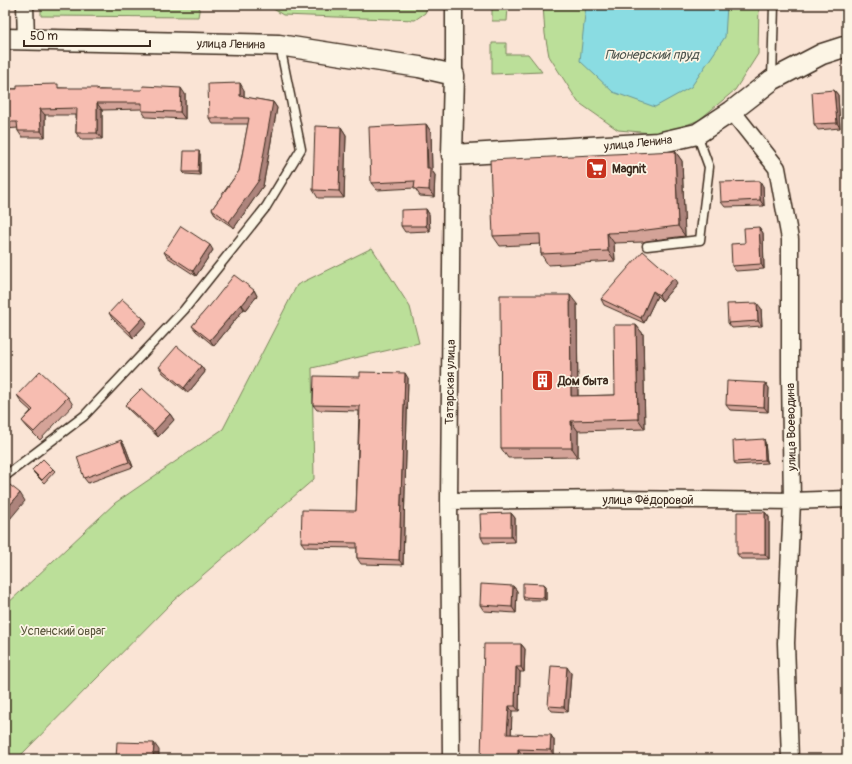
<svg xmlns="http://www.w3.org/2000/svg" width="852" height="764" font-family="Pangolin,sans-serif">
<rect width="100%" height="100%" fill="#fae4d5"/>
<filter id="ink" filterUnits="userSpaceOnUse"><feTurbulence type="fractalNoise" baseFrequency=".025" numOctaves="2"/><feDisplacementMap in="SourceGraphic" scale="8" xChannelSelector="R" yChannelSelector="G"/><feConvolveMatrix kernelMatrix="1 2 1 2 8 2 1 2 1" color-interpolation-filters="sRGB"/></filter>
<g filter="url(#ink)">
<path fill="#bbdf99" stroke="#7b845c" d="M41 5H200L198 17 41 16Z
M267 5H428L425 13 415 20 283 15Z
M543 5H759L758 54 735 90 699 120 663 134 618 130 578 102 549 56 545 34Z
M508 7 507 21H492V8Z
M492 43H506V54H528L542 72 492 74Z
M372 248 410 307 419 343 312 368 314 479 174 600 19 757 18 759H5V606L115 503 223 429 297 285Z"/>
<path fill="#8adce2" stroke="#6a9594" d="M586 5H727L725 37 691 87 655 107 613 92 580 61Z"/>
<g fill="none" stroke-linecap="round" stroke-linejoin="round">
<defs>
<path id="service" d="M772 79 774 5
M647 246 700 240 709 167 697 134
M5 476 84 416 184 310 266 207 301 149 280 46"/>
<path id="minor" d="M25 5 26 40
M454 5V75
M732 111 777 168 790 239V376L792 501 786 643 790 759
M449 501 618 499 792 501 847 499
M451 759 449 501 452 155"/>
<path id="tertiary" d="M5 39 279 45 419 67 454 75 452 155 658 143 697 134 732 111 772 80 822 54 847 46"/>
</defs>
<use href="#service" stroke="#3b2a1e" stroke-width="11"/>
<use href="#minor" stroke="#3b2a1e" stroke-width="19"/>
<use href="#tertiary" stroke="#3b2a1e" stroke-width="23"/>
<use href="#service" stroke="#fcf5e5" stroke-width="8"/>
<use href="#minor" stroke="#fcf5e5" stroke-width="16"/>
<use href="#tertiary" stroke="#fcf5e5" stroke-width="20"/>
</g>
<path fill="#d4a398" stroke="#3b2a1e" d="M61 88 185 94V119L146 117 142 111V109L102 110V139H81L76 133V115H45V137H22L18 131V128L5 129V89Z
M244 90V97L273 102 277 108 263 186 234 228 216 216 212 209 239 171 248 124H213L209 118Z
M834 90 838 95 840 128 818 130 814 124Z
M426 124 431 132 432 171 435 175 434 197 420 196 415 188 377 190 371 183Z
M341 127 346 135 344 198H318L313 190Z
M675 151 682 161 685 236 646 241 643 242 614 243 615 261 548 265 541 254V244L500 246 493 236Z
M200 154V175L185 174 183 172Z
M763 186 764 206 725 207 721 202Z
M426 209 429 214 430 231 405 232 401 226Z
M759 227 763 233 764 269 736 271 732 266 745 243Z
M213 250 196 276 167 257 164 252Z
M677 283 662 301 657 296 644 323 604 305 601 299Z
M254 290 257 296 246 310 244 309 214 346 196 331 192 326 209 307Z
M577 304 578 396 615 395 636 325 643 334 645 429 578 431V457L508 458 501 448Z
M761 308 762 326 732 328 728 323Z
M109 313 143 318 147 323 133 338 112 318Z
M201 366 205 372 188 393 163 373 159 367Z
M408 378 403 565 361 564 357 558V548L305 547 301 542 356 511 359 411 317 410 313 405Z
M765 383 769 388 768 412 730 410 726 405Z
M17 395 68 397 73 405 40 440 28 428 22 421 31 411 22 403Z
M125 405 170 414 174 420 158 437 129 410Z
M121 440 125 446 133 467 88 483 84 478Z
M765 442 767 463 736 465 734 462Z
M53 469 55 471 44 483 34 473 32 470Z
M765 512 769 517V559H741L737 554Z
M511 513 515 518V542L484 543 481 537Z
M544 584 546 586V600H524L523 597Z
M513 586 517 591 516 613 484 611 480 605Z
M521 644 525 649 524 672H520L519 711H512L511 734 554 740V755L522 754V759H481Z
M571 673 568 712 552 711 548 706Z"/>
<path fill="#ad847c" stroke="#3b2a1e" d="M240 83 244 90V102L240 96Z
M181 88 185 94V119L180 112Z
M834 90 838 95 840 128 837 123Z
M273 102 277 108 263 186 234 228 229 222Z
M97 103 102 110V139L97 133Z
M40 109 45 115V137L41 131Z
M426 124 431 132 432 171 435 175 434 197 429 190Z
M341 127 346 135 344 198 339 191Z
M199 151 200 154V175L198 172Z
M675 151 682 161 685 236 678 226Z
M760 181 763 186 764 206 760 200Z
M426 209 429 214 430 231 426 226Z
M759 227 763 233 764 269 761 264Z
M607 233 614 243 615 261 608 251Z
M210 245 213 250 196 276 193 271Z
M674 278 677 283 662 301 659 295Z
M254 290 257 296 246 310 242 305Z
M653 291 657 296 644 323 641 318Z
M570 295 577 304 578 406 571 396Z
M757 303 761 308 762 326 758 321Z
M241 304 244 309 214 346 210 340Z
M143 318 147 323 133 338 130 332Z
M636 325 643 334 645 429 638 419Z
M201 366 205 372 188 393 184 388Z
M405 373 408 378 403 565 399 560Z
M765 383 769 388 768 412 764 407Z
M170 414 174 420 158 437 154 431Z
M571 421 578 431V457L572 448Z
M764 439 765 442 767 463 765 460Z
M121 440 125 446 133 467 129 462Z
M20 493 25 501 5 525V511Z
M765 512 769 517V559L765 554Z
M511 513 515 518V542L511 537Z
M544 584 546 586V600L544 598Z
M513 586 517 591 516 613 512 607Z
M521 644 525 649 524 672 521 667Z
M516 667 520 672 519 711 515 706Z
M567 667 571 673 568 712 564 707Z
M509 706 512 711 511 740 507 734Z
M551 735 554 740V755L550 750Z
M154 743 159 750V759H153Z
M518 749 522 754V759H518Z"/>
<path fill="#f7bdb1" stroke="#3b2a1e" d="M240 83V96L273 102 259 180 229 222 212 209 239 171 249 118H209L208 84Z
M58 84V88H97V90H142L143 86 181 88 180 112 142 111V103H97V133H76L77 108 40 109 41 131H18L17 122H5V89H17V85Z
M834 90 837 123 814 124 812 92Z
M426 124 427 168H430L429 190 414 189 415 181 371 183 369 127Z
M315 126 341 127 339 191 313 190Z
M184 151H199L198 172H183Z
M675 151 678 226 639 231 636 232 607 233 608 251 541 254 540 234 493 236 490 160Z
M760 181V200L721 202 720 182Z
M426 209V226H401V210Z
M181 226 210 245 193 271 164 252Z
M759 227 761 264 732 266 731 244 745 243 744 228Z
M643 251 674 278 659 295 653 291 641 318 601 299Z
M234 275 254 290 242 305 241 304 210 340 192 326 209 306V307Z
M500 295H570L571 396 615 395 614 325H636L638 419 571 421 572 448H501Z
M122 299 143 318 130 332 109 313Z
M757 303 758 321 728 323 727 304Z
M177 346 201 366 184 388 159 367Z
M40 371 68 397 34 432 22 421 33 410 17 395Z
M360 372 405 373 399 560 357 558V543L301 542 302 510 356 511 360 406 313 405 314 376 360 377Z
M727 381 765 383 764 407 726 405Z
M142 388 170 414 154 431 125 405Z
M764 439 765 460 734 462 733 441Z
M121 440 129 462 84 478 77 457Z
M43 459 53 469 42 480 32 470Z
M6 482 20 493 5 511V484Z
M737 512H765V554H737Z
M511 513V537H481L480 514Z
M523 583 544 584V598L523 597Z
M481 584 513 586 512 607 480 605Z
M484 644H521V667H516L515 706H509L507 734 551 735 550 750 518 749V759H481Z
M551 666 567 667 564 707 548 706Z
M117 742 154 743 153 759H116Z"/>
</g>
<defs>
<symbol id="supermarket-square" viewBox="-11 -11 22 22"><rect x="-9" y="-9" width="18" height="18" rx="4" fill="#c8321e" stroke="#fcf5e5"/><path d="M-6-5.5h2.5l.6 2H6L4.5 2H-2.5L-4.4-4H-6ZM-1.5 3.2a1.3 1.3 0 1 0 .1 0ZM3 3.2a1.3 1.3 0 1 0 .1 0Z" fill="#fff"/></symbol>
<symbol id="building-square" viewBox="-11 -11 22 22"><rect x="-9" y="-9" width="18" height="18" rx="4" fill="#c8321e" stroke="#fcf5e5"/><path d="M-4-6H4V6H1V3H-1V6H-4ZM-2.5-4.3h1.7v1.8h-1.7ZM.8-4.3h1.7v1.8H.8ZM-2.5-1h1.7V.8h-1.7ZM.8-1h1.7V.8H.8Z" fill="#fff"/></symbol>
</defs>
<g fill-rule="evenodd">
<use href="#supermarket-square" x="584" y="156" width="25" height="25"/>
<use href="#building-square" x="530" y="368" width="25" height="25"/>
</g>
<g text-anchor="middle" stroke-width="3.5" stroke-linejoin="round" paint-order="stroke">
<g font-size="12" fill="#3b2a1e" stroke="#fcf5e5">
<text transform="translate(231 44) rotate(1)" y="4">улица Ленина</text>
<text transform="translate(638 143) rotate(-6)" y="4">улица Ленина</text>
<text transform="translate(450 382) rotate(-89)" y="4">Татарская улица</text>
<text transform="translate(791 427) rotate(-91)" y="4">улица Воеводина</text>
<text x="648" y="504">улица Фёдоровой</text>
</g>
<g font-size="12" font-weight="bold" fill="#3b2a1e" stroke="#fcf5e5" text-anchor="start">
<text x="612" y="173">Magnit</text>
<text x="558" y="385">Дом быта</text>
</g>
<g font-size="12" fill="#5b573d" stroke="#fcf5e5">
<text x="63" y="635">Успенский овраг</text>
</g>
<g font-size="13" font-style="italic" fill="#4f564f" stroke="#fcf5e5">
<text x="652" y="59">Пионерский пруд</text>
</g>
</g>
<rect width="852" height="764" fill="none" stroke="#fcf5e5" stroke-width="20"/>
<rect x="10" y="10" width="832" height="744" fill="none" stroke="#3b2a1e" stroke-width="1.5" filter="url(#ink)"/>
<path d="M24 40v6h126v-6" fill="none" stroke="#3b2a1e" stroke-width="2"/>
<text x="30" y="40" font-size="12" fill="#3b2a1e" stroke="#fcf5e5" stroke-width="3" paint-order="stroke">50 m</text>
</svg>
